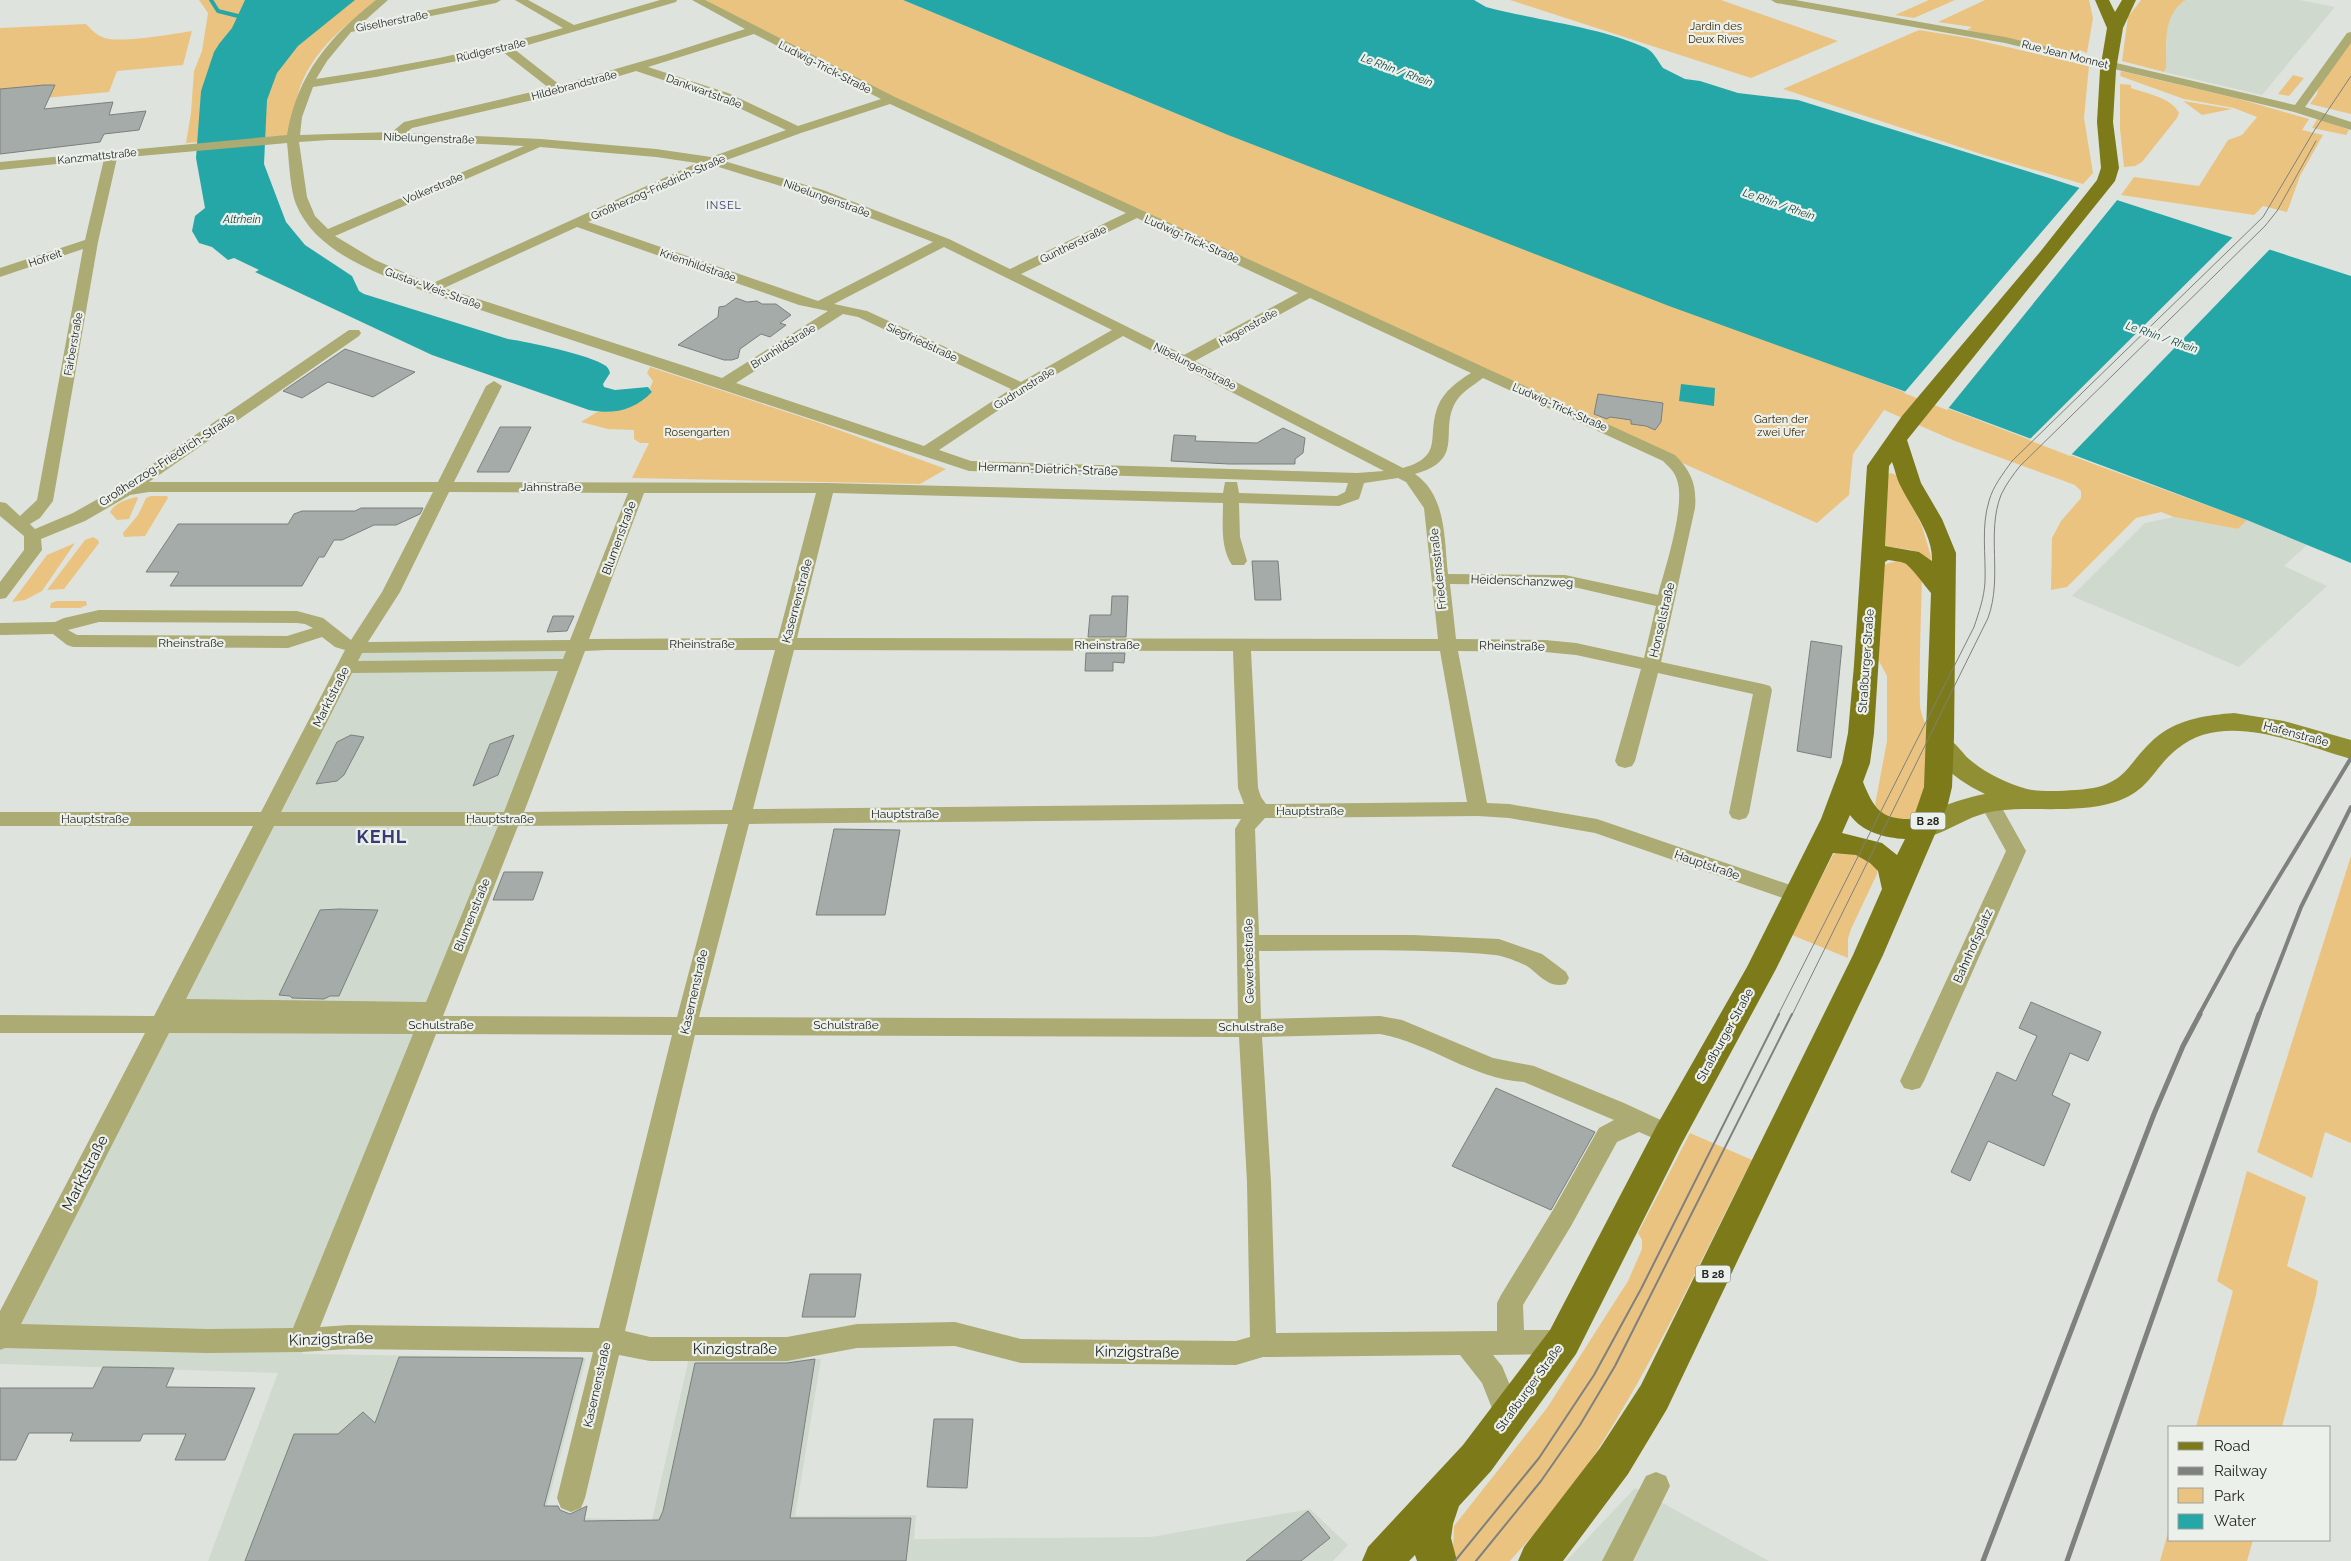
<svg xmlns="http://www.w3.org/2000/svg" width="2351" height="1561" font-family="Raleway,sans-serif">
<rect width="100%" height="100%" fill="#dfe3dd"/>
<path fill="#d0d9cd" d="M2186 0H2300L2335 7 2262 95 2164 72 2166 68 2167 21 2174 9Z
M2174 517 2238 529 2247 520 2307 545 2284 566 2327 586 2239 667 2072 596 2145 523Z
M359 650H570L302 1354 586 1358 544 1517 652 1520 689 1358 821 1359 795 1516 916 1515 914 1539 1151 1537 1310 1509 1348 1545 1333 1561H208L278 1373 0 1364V1351L167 1032Z
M1635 1488 1769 1561H1566Z"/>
<path fill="#ebc381" d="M199 0H378C343 26 303 58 296 104 294 113 296 125 296 135L186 143 191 113 194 71 202 51 208 13Z
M694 0H903L1228 135 2091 463 2247 520 2238 529 2174 517 2161 512 2136 518 2067 587 2051 590 2052 538 2061 521 2081 498V491L2075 485 1955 441 1884 410 1853 454 1849 495 1817 523 1411 342 1130 211Z
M1510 0H1721L1838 41 1751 78Z
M1929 0H1955L1914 18 1895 15Z
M1985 0H2089L2093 18 2087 53 2080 50 2075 53 1967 30 1972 27 1938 22Z
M2141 0H2186C2162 15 2167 43 2166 68L2164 72 2122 61 2128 17Z
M86 24C92 30 97 36 105 38 122 43 173 34 192 31L183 65 117 71 109 92 0 102V28Z
M1919 30 1968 38 2089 66 2084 118 2093 173 2083 184 1984 155 1783 89Z
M2351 40V114L2310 104 2317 94 2320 80Z
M2121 71 2239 99 2309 119 2302 130 2323 135 2300 176 2287 212 2263 206 2254 215 2121 195 2134 177 2199 186 2228 140 2242 135 2257 117 2234 108 2184 99 2120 76Z
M2293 75 2304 78 2289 96 2278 94Z
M2120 84 2131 85V88C2146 93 2172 98 2179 113L2177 118 2142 162 2135 166 2124 167 2120 129Z
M2183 101 2232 109 2202 115Z
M2318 118 2349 130 2346 135 2312 128Z
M650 367 817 422 946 469 920 484 632 478 649 443H640L634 439V430L608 429 581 422 597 412 617 411 652 392 650 388 653 381 647 373Z
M1891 473 1897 475 1922 526 1932 560 1911 550 1885 546 1888 474Z
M151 496H167L168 498 145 536 124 537 123 533 138 515 146 498Z
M137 497 138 498 129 519 117 520 110 512C115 503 127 499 137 497Z
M93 537 98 540 99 543 64 589 47 590 85 540Z
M75 543 42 591 25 600 12 602 47 555Z
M1901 560 1922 577C1921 619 1919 662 1920 704 1920 719 1933 732 1931 748 1930 763 1922 814 1911 822L1885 817 1875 805 1887 741V676L1878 659 1882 565Z
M57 601H86L87 605 80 608H50L51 603Z
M1849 849 1878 865 1877 874 1851 929 1848 939V958L1792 935 1833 855 1838 851Z
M2351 856V1143L2325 1132 2312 1178 2257 1152Z
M1690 1133 1752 1160C1694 1272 1643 1389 1569 1492 1552 1516 1530 1538 1510 1561H1456L1453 1558 1454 1526 1547 1408 1628 1281 1642 1249V1240L1638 1233Z
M2247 1171 2306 1197 2287 1266 2318 1281 2316 1295 2282 1427H2196L2233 1291 2217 1281Z
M2170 1526V1540H2253L2247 1561H2160Z"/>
<path fill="#26a7a7" d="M245 0H355L298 46 277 73 267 100 264 164 286 222 305 245 352 276 359 291 364 294 508 339C529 342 591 355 606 366 609 369 609 370 610 373L603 384 604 387 615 390 648 387 652 392C635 410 613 415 589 410L432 355 255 272 259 270 234 258 228 260 212 247 199 243 192 231 195 216 205 208 196 158 201 91 214 52 219 44 232 28Z
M903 0H1474L1486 7C1535 20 1601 27 1646 48 1655 53 1657 60 1663 68L1685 79 1700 81 1738 93 1798 100 2046 177 2351 276V563L2247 520 1901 390 1669 306 1228 135Z
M1681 384 1715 388 1714 406 1679 401Z"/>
<path fill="#dfe3dd" d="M2081 186 2118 199 1947 410 1904 393Z
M2234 236 2271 248 2070 456 2029 440Z"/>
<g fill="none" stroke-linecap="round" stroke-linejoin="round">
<path stroke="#26a7a7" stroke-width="4" d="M211 0 218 11 238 16"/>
</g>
<path fill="#a4aba8" stroke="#7a807d" d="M44 85H55L44 109 113 102 109 115 146 111 139 130 104 134 100 142 0 154V89Z
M736 298 747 302 757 301 762 304H776L791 315 780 323 786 325 770 337 761 334 740 349 738 358 732 360H724L678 345 718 317 719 307 725 306Z
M345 349 415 372 373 397 328 382 302 398 283 391Z
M1598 394 1663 403 1661 422 1655 430 1646 426 1631 424V420L1610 417 1607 419 1594 414Z
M500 427H531L509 472H477Z
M1283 428 1305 438 1303 453 1295 459V464H1229L1171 461 1174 435 1196 436 1195 441 1257 443Z
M361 508H423L420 514 396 525H374L342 540H334L324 557H319L302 586H170L179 572H146L178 524H288L294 514 302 511H355Z
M1252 561H1278L1281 600H1255Z
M1112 596H1128L1126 637H1088L1090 615H1111Z
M553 616H574L567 631 547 632Z
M1811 641 1842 646 1831 758 1797 751Z
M1086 653H1125L1124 663 1113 662V671H1085Z
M351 735 364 737 344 775 337 781 316 784 337 742Z
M514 735 498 775 473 786 490 744Z
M834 829 900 830 885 915H816Z
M504 872H543L533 900H493Z
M339 909 378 910 339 996H330L324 999 292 998 290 996 279 995 320 910Z
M2031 1002 2101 1032 2088 1061 2070 1053 2052 1095 2070 1104 2044 1166 1988 1141 1970 1181 1951 1172 1997 1072 2016 1081 2026 1059 2037 1036 2019 1028Z
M1496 1088 1595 1132 1551 1210 1452 1166Z
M810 1274H861L855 1317H802Z
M399 1357 583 1358 544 1506H558L560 1510 570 1514 587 1506 584 1521 659 1520 663 1511 695 1363H787L815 1359 790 1518H911L906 1561H245L294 1434H338L363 1412 375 1423Z
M103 1367 174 1368 166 1387 255 1388 225 1460H175L186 1434H143L140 1441H70L73 1433H29L16 1460H0V1388H93Z
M934 1419H973L967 1488 927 1487Z
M1308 1511 1330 1538 1301 1561H1246Z"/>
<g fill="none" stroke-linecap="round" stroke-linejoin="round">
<path fill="#abab73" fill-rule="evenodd" d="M376 0H388L361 24 480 0H501L496 3 351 32 327 61 316 79C399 67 482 51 563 28L515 0H528L574 25 660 0H677L676 2 514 49 560 85 664 55 745 29 692 0H705L895 97 1675 455C1691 471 1697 485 1695 508L1661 662 1763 684 1770 686 1772 690 1749 813 1746 818 1739 820 1732 818 1729 813 1753 694 1658 673 1635 761 1632 766 1625 768 1618 766 1615 761 1641 669 1576 655 1545 652 1458 651 1487 803 1509 804 1597 819 1805 890 1808 895 1805 900 1797 903 1789 900 1595 833 1509 818 1478 816 1265 818 1255 829 1259 935H1413L1499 939 1542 954 1566 972 1569 978 1566 984C1549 989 1540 975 1527 966 1519 962 1504 956 1495 955 1417 948 1337 951 1259 951L1261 1019 1380 1016 1402 1020 1493 1058 1534 1066 1624 1103 1678 1128 1681 1135 1678 1142 1669 1145 1639 1132 1617 1142 1571 1226 1523 1305 1524 1330H1563L1572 1333 1576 1342 1572 1351 1563 1354 1493 1355 1502 1366 1523 1417 1519 1426 1509 1430 1499 1426 1482 1383 1460 1355 1263 1357 1236 1365 1021 1363 955 1346 857 1348 787 1361H650L619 1355 585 1498 581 1508 571 1512 561 1508 557 1498 593 1352 349 1349 301 1352 207 1353 5 1348 0 1350V1311L145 1033H0V1015L154 1016 253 826H0V812H261L345 650 335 647 322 637 288 648 73 647 67 645 53 634 0 635V623L55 622 64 618 99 610 297 611 323 618 351 640 382 592 433 492H149L130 495 85 521 41 539 42 550 6 598 0 599V582L24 550V536L0 516V502L6 503 20 516 37 500 83 249 0 277V268L85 240 104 159 0 170V162L287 135C297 75 329 37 376 0ZM754 34 881 99 798 126 728 93 648 67ZM503 52 549 88 404 122 392 132 300 135 302 117 313 87 376 77ZM636 71 720 99 786 130 711 157 656 149 541 139 406 133 412 128 563 93ZM890 104 1126 213 1010 269 949 239 823 190 724 161 801 133ZM329 140H395L524 146 328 229 315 216 307 197 299 142ZM287 143C289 159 290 189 296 204 316 254 380 274 426 292L969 471 1348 483 1345 492 1337 496 1239 493 1237 482H1225L1223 493 826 483 454 482 502 386 494 381 486 386 438 482H149L359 336 361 333 359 330H349L119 487 73 513 35 529 30 524 40 518 53 501 98 242 117 158ZM540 147 656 157 697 163 431 284 375 260 335 236ZM712 165 813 196 933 242 818 301 588 222ZM1137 218 1298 293 1184 355 1021 274ZM577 227 799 305 828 311 722 378 444 288ZM944 247 1112 330 1021 382 867 311 834 304ZM1310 298 1471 373C1458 381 1444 391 1438 406 1426 437 1445 456 1403 468L1195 361ZM843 314 858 317 1011 389 924 446 736 383ZM1123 336 1384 471 1357 473 971 461 939 450 1027 391ZM1483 378 1663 461C1669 467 1675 472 1677 480 1686 505 1665 568 1658 595L1565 575 1448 574C1444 540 1447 496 1415 474 1468 459 1437 430 1457 400 1463 391 1474 385 1483 378ZM1398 478 1406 482 1424 508 1438 639 797 638 833 493 1223 503C1223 523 1220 547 1232 565H1244L1247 561 1240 537 1239 503 1339 506 1359 499 1364 483ZM449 492 628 493 570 640 368 642 400 592ZM644 493H816L778 638 589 639ZM1450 584 1565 585 1656 606 1644 658 1576 643 1545 640 1456 639ZM99 622 297 623 305 624 313 628 287 636 77 635 68 630ZM607 650H775L732 810 524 812 585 651ZM794 650 1233 651 1238 788 1244 804 753 809ZM566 651 563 659 358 661 362 653ZM1251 651H1440L1467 802 1266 804 1261 797 1258 788ZM558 671 504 812H281L352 673ZM1241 819 1235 829 1238 1019 699 1017 749 824ZM728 824 677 1017 443 1016 518 826ZM274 826H498L426 1002 186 999ZM169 1033 413 1034 293 1328 207 1329 21 1324ZM436 1034 672 1035 599 1328 349 1325 320 1327ZM1380 1034C1430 1043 1472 1079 1524 1082L1614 1120 1599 1128 1553 1210 1501 1295 1497 1303V1331L1276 1333 1271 1182 1262 1037ZM695 1035 1239 1037 1247 1182 1250 1337 1236 1341 1021 1339 955 1322 857 1324 787 1337H650L625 1331Z
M1771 0H1795L2005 37 2295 105 2347 33 2351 32V43L2305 107 2351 122V130L2294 112 2005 43 1776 3Z
M1995 806 2002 808 2026 851 1924 1081 1920 1088 1912 1090 1904 1088 1900 1081 2006 851 1985 813 1988 808Z
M1656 1472 1666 1476 1670 1486 1633 1561H1602L1646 1476Z"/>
<path fill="#918f33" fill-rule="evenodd" d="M2234 713 2284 721 2351 740V759C2300 745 2225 709 2177 749 2152 769 2151 790 2115 802 2076 814 2035 806 1995 811 1969 815 1950 831 1925 838L1915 835 1911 828C1921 810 1965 798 1985 794 1962 783 1941 768 1928 747L1931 741C1938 739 1944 737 1950 740 1957 744 1963 754 1969 759 1985 773 2006 783 2027 789 2041 792 2061 791 2076 790 2130 787 2125 762 2159 735 2180 719 2208 715 2234 713Z"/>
<path fill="#7c7a19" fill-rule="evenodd" d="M2095 0H2109L2115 12 2122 0H2136L2123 28 2116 70 2113 122 2119 168 2115 181 1907 440 1921 483 1942 519 1956 553 1954 737 1952 787 1948 804 1883 955 1667 1409 1628 1474 1563 1561H1518L1524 1547 1600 1448 1641 1385 1853 955 1882 889 1878 871 1870 863 1856 855 1833 853 1776 969 1681 1145 1576 1354 1491 1471 1459 1506 1453 1524 1451 1538 1457 1561H1417L1415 1555 1409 1561H1362L1368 1547 1463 1445 1550 1330 1657 1125 1747 967 1821 819 1842 763 1848 733 1854 665 1867 466 1902 416 2040 252 2097 180 2101 168 2097 122 2100 70 2107 28ZM1892 462C1895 469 1896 477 1900 485 1911 508 1933 534 1932 561L1919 552 1885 546 1889 466ZM1888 560C1893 561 1899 561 1904 563 1910 565 1925 586 1931 593L1924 787 1913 819C1881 820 1874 809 1863 782L1870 763 1874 733 1885 562ZM1850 815C1862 832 1885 838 1905 839L1897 855 1882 843 1842 833Z"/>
<path stroke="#7e817d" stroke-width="1" d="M1778 1015 1974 627C1979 612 1984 598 1985 582 1986 555 1981 527 1989 501 1993 486 2003 474 2012 461L2263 217 2314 131 2351 76
M1792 1015 1988 618C2003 577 1986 533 2001 495 2006 484 2013 475 2020 466L2265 226 2277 211 2316 141"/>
<path stroke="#7e817d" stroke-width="2" d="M1455 1561 1539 1458 1594 1375 1641 1289 1779 1014
M1476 1561 1541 1481 1580 1425 1615 1366 1792 1014"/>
<path stroke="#7e817d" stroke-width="4" d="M2199 1015 2235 949 2351 758
M2259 1015 2301 907 2351 807"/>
<path stroke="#7e817d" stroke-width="5" d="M1983 1561 2154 1114 2183 1046 2200 1014
M2067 1561 2259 1014"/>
</g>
<g text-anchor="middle" stroke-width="4.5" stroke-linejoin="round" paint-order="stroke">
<g font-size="11" fill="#242624" stroke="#ecf0ea">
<text transform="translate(392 21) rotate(-11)" y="4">Giselherstraße</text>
<text transform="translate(491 50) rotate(-13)" y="4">Rüdigerstraße</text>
<text transform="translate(2065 54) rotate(14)" y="4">Rue Jean Monnet</text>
<text transform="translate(825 67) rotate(27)" y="4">Ludwig-Trick-Straße</text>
<text transform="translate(574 85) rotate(-15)" y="4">Hildebrandstraße</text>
<text transform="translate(704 91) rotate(20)" y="4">Dankwartstraße</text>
<text transform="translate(429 138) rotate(2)" y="4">Nibelungenstraße</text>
<text transform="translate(97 156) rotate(-6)" y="4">Kanzmattstraße</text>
<text transform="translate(658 187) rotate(-24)" y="4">Großherzog-Friedrich-Straße</text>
<text transform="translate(433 188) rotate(-23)" y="4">Volkerstraße</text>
<text transform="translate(827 198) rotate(20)" y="4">Nibelungenstraße</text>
<text transform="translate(1192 239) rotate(24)" y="4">Ludwig-Trick-Straße</text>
<text transform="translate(1073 244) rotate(-26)" y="4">Guntherstraße</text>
<text transform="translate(45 258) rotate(-19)" y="4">Hofreit</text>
<text transform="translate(698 265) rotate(19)" y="4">Kriemhildstraße</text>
<text transform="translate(433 288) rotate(20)" y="4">Gustav-Weis-Straße</text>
<text transform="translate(1248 327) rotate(-29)" y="4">Hagenstraße</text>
<text transform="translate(922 342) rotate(25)" y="4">Siegfriedstraße</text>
<text transform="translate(73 344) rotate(-80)" y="4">Färberstraße</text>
<text transform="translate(783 346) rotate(-32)" y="4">Brunhildstraße</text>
<text transform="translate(1195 366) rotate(27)" y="4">Nibelungenstraße</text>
<text transform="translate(1024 388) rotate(-32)" y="4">Gudrunstraße</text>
<text transform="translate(1560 407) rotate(24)" y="4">Ludwig-Trick-Straße</text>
</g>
<g font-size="11" fill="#3b2908" stroke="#ecf0ea">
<text x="1716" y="30">Jardin des<tspan x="1716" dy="13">Deux Rives</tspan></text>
<text x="1781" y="423">Garten der<tspan x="1781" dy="13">zwei Ufer</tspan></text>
<text x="697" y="436">Rosengarten</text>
</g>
<g font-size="11" font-style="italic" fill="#0e4444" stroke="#ecf0ea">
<text transform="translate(1397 70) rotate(20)" y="4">Le Rhin / Rhein</text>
<text transform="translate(1779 204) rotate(19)" y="4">Le Rhin / Rhein</text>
<text x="242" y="223">Altrhein</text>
<text transform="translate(2162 337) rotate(19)" y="4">Le Rhin / Rhein</text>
</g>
<g font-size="11" letter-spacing="1" fill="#3a3a76" stroke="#ecf0ea">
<text x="724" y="209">INSEL</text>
</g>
<g fill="#ecf0ea" stroke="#60635f" stroke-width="1">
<rect x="1910.5" y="812.5" width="35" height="17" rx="4"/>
<rect x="1695.5" y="1265.5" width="35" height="17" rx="4"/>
</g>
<g font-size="11" font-weight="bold" fill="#242624">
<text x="1928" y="825">B 28</text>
<text x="1713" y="1278">B 28</text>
</g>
<g font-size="12" fill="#242624" stroke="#ecf0ea">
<text transform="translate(167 460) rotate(-33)" y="4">Großherzog-Friedrich-Straße</text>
<text transform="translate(1048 469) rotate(2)" y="4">Hermann-Dietrich-Straße</text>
<text x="551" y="491">Jahnstraße</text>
<text transform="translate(619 538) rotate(-70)" y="4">Blumenstraße</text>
<text transform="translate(1438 569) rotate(-96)" y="4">Friedensstraße</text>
<text transform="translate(1522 581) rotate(2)" y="4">Heidenschanzweg</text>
<text transform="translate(797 601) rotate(-75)" y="4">Kasernenstraße</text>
<text transform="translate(1662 620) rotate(-77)" y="4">Honsellstraße</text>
<text x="191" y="647">Rheinstraße</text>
<text x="702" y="648">Rheinstraße</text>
<text x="1107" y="649">Rheinstraße</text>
<text transform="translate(1512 646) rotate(1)" y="4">Rheinstraße</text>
<text transform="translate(1866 661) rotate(-86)" y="4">Straßburger Straße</text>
<text transform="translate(331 697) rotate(-63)" y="4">Marktstraße</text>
<text transform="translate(2296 734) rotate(15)" y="4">Hafenstraße</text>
<text x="1310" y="815">Hauptstraße</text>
<text x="905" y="818">Hauptstraße</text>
<text x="95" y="823">Hauptstraße</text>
<text x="500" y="823">Hauptstraße</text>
<text transform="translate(1707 865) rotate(19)" y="4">Hauptstraße</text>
<text transform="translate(472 915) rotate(-68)" y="4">Blumenstraße</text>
<text transform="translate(1973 946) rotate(-66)" y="4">Bahnhofsplatz</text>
<text transform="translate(1249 961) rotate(-91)" y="4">Gewerbestraße</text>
<text transform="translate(694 992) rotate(-77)" y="4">Kasernenstraße</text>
<text x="441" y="1029">Schulstraße</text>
<text x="846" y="1029">Schulstraße</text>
<text x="1251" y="1031">Schulstraße</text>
<text transform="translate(1725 1035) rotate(-61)" y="4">Straßburger Straße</text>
<text transform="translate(597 1385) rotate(-77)" y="4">Kasernenstraße</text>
<text transform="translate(1529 1388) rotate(-54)" y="4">Straßburger Straße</text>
</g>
<g font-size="15" fill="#242624" stroke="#ecf0ea">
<text transform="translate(85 1173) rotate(-63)" y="5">Marktstraße</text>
<text transform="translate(331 1339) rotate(-2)" y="5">Kinzigstraße</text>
<text x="735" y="1354">Kinzigstraße</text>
<text transform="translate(1137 1352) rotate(1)" y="5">Kinzigstraße</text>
</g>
<g font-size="18" font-weight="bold" letter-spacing="1" fill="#3a3a76" stroke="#ecf0ea">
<text x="382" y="843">KEHL</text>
</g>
</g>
<rect x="2168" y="1426" width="162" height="115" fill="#ecf0ea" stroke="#9c9f9b"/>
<rect x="2178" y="1442" width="25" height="8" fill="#7c7a19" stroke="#9c9f9b"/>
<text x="2214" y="1451" font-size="15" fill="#242624">Road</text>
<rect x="2178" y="1467" width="25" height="8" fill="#7e817d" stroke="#9c9f9b"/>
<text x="2214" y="1476" font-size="15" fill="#242624">Railway</text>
<rect x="2178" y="1488" width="25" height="15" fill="#ebc381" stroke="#9c9f9b"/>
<text x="2214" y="1501" font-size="15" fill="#242624">Park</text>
<rect x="2178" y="1514" width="25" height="15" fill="#26a7a7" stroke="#9c9f9b"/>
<text x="2214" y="1526" font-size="15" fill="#242624">Water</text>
</svg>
